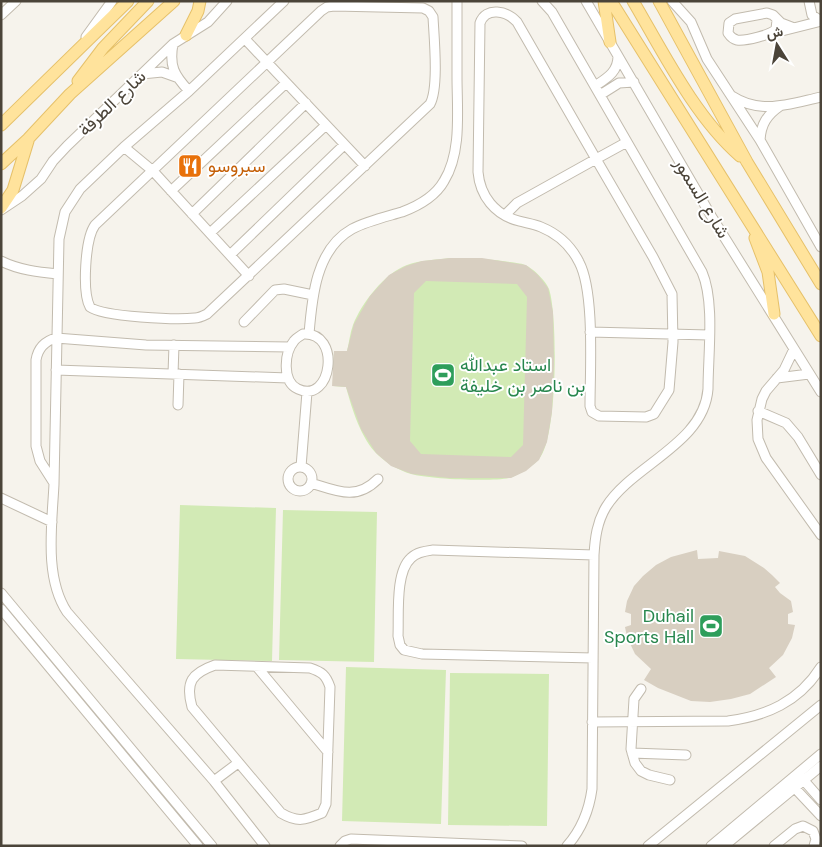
<svg xmlns="http://www.w3.org/2000/svg" width="822" height="847" font-family="'DM Sans',Vazirmatn,sans-serif">
<rect width="100%" height="100%" fill="#f6f3ec"/>
<path fill="#d2eab5" d="M450 258C471 258 490 259 510 262 515 263 521 263 525 265 533 268 546 281 549 289 558 315 558 442 538 460 534 465 515 477 509 478 491 482 428 479 411 474 398 470 388 464 378 455 361 439 352 409 346 387L333 386 334 351H347C349 343 350 333 353 325 362 302 385 273 407 265 421 260 435 260 450 258Z
M180 505 276 508 272 661 176 659Z
M283 510 377 512 374 662 279 660Z
M346 667 446 670 441 824 342 821Z
M450 673 549 674 547 826 448 825Z"/>
<path fill="#d8cfc1" fill-rule="evenodd" d="M450 258H482L526 265 538 275 548 288 553 312 554 363 552 412 547 442 539 460 526 471 511 478H449L412 474 391 466 376 453 361 429 346 387 332 386 334 351H347L354 324 370 296 389 275 406 266 422 261ZM426 281 517 284 527 297 523 445 511 457 421 454 410 441 414 293Z
M697 550 698 559 718 558 719 551 745 556 764 568 772 575 780 583 775 587 780 593 791 601 793 612 788 614V624L795 625 792 638 783 655 769 668 776 677 750 694 731 699 710 702 691 701 658 688 644 680 651 669 635 654 627 637 625 627 631 625V614L625 612 627 601 634 586 643 576 656 565 671 557Z"/>
<g fill="none" stroke-linecap="round" stroke-linejoin="round">
<defs>
<path id="minor" d="M542 1 552 12 702 272C715 302 708 355 708 389 704 444 632 465 606 507 597 522 595 538 594 555L592 789C589 811 582 829 567 846
M586 1 713 219 821 392
M672 1 691 22 707 59 760 140 821 247
M809 1 812 15 821 21
M334 6 423 8 429 11 433 17C434 37 439 88 430 104L207 314C203 316 199 318 195 318 177 320 103 317 90 307 82 292 85 239 95 225L321 11 327 7Z
M1 15 16 1
M777 20 776 29C771 35 746 41 737 40 732 39 730 36 728 33L729 23 735 19 767 13 773 15 781 23 794 28
M770 34 821 21
M86 37 112 1
M245 39 365 166
M173 44C169 66 174 75 189 91
M142 74 162 72 176 77
M595 86C607 78 618 72 618 56
M600 95 619 83 634 82
M732 96C761 115 789 104 821 97
M760 140C761 124 767 115 780 106
M124 147 153 171 249 276
M171 191 286 83
M1 210 22 196 41 179 53 161 67 146 173 44 208 22 227 1
M192 214 306 103
M505 215 517 203 596 159 653 257 672 294 673 342 669 390 654 414 646 417 599 416 592 412 590 406C590 371 595 292 579 262 571 246 558 234 541 227 534 224 526 223 519 221 495 215 480 196 478 172L480 23C486 6 507 11 517 22L596 159 627 142
M210 233 326 125
M230 255 344 145
M1 261C19 270 38 272 58 274
M244 322 275 290 284 289 313 295
M590 332 709 335
M303 334C342 331 332 405 298 389 282 382 284 353 294 341 296 338 300 336 303 334Z
M309 334C312 297 316 249 352 229 367 221 385 217 402 212 418 206 435 197 444 181 462 152 457 110 457 77 457 52 457 27 457 1
M794 349 784 370 766 391 762 399 757 420 758 439 766 458 821 535
M56 370 288 378
M173 374 174 345
M777 378 809 374
M178 405 179 374
M758 411 786 423 798 437 821 475
M301 467 307 392
M288 479a12 12 0 1 1 24 0a12 12 0 1 1-24 0Z
M54 483 40 461 36 446V360C38 348 45 341 56 338L146 345 290 347
M311 483C337 491 356 501 378 479
M1 498 52 522
M1 593 212 846
M1 609 198 846
M593 658 422 654 404 650 400 645 398 636C399 615 395 572 411 558 417 552 426 551 433 550L594 555
M215 665 310 668C322 672 326 675 330 687L326 804 322 813C305 820 298 823 281 813L192 707C185 682 192 673 215 665Z
M257 667 328 752
M641 689 634 699 631 749 635 763 641 771 649 775 670 780
M592 722 728 721C766 716 799 702 821 667
M632 753 686 755
M800 776 821 800
M214 781 238 763
M790 783 821 816
M265 846 214 781 67 612C44 577 52 525 54 484L59 239 65 212 80 189 124 147 189 91 284 1
M340 846 345 841 351 839 522 846
M648 846 821 705
M711 846 821 754
M724 846 821 766
M774 846 795 829 803 826 813 831 816 839 814 846"/>
<path id="major" d="M604 1 610 42
M611 1 821 336
M633 1C663 52 695 117 740 156
M659 1 747 162 821 284
M186 35 198 11 200 1
M78 81 103 48 148 1
M1 125 128 1
M1 164 28 139 70 94 174 1
M1 208 13 190 28 141
M755 238 768 272 774 314"/>
</defs>
<use href="#minor" stroke="#c2bbae" stroke-width="11"/>
<use href="#major" stroke="#e6c16a" stroke-width="13"/>
<use href="#minor" stroke="#fff" stroke-width="9"/>
<use href="#major" stroke="#ffe39c" stroke-width="11"/>
</g>
<defs>
<symbol id="restaurant-square" viewBox="-11 -11 22 22"><rect x="-9" y="-9" width="18" height="18" rx="4" fill="#e8710a" stroke="#fff"/><path d="M-5-6h1v4h1v-4h1v4h1v-4h1v5L-1.5 .5V6h-2V.5L-5-1ZM5-6V6H3V1.5H1.5Q1.5-4 5-6Z" fill="#fff"/></symbol>
<symbol id="stadium-square" viewBox="-11 -11 22 22"><rect x="-9" y="-9" width="18" height="18" rx="4" fill="#2e9e5b" stroke="#fff"/><path d="M0-5a6.5 5 0 1 0 0 10a6.5 5 0 1 0 0-10ZM-3.5-1.8h7v3.6h-7Z" fill="#fff"/></symbol>
</defs>
<g fill-rule="evenodd">
<use href="#restaurant-square" x="176" y="152" width="28" height="28"/>
<use href="#stadium-square" x="429" y="361" width="28" height="28"/>
<use href="#stadium-square" x="697" y="612" width="28" height="28"/>
</g>
<g text-anchor="middle" stroke-width="4" stroke-linejoin="round" paint-order="stroke">
<g font-size="18" fill="#4b4439" stroke="#fff">
<text transform="translate(112 103) rotate(-44)" y="6">شارع الطرفة</text>
<text transform="translate(702 198) rotate(59)" y="6">شارع السمور</text>
</g>
<g font-size="18" fill="#c56008" stroke="#fff" text-anchor="start">
<text x="208" y="172">سبروسو</text>
</g>
<g font-size="18" fill="#27864d" stroke="#fff" text-anchor="start">
<text x="460" y="371">استاد عبدالله<tspan x="460" dy="21">بن ناصر بن خليفة</tspan></text>
<text x="694" y="622" text-anchor="end">Duhail<tspan x="694" dy="21">Sports Hall</tspan></text>
</g>
</g>
<rect width="822" height="847" fill="none" stroke="#4b4439" stroke-width="5"/>
<g transform="translate(777 45) rotate(349)" stroke="#ffffff" stroke-width="4" paint-order="stroke">
<path d="M0-4L9 19L0 12L-9 19Z" fill="#4b4439"/>
<text y="-8" font-size="14" font-weight="bold" text-anchor="middle" fill="#4b4439">ش</text>
</g>
</svg>
